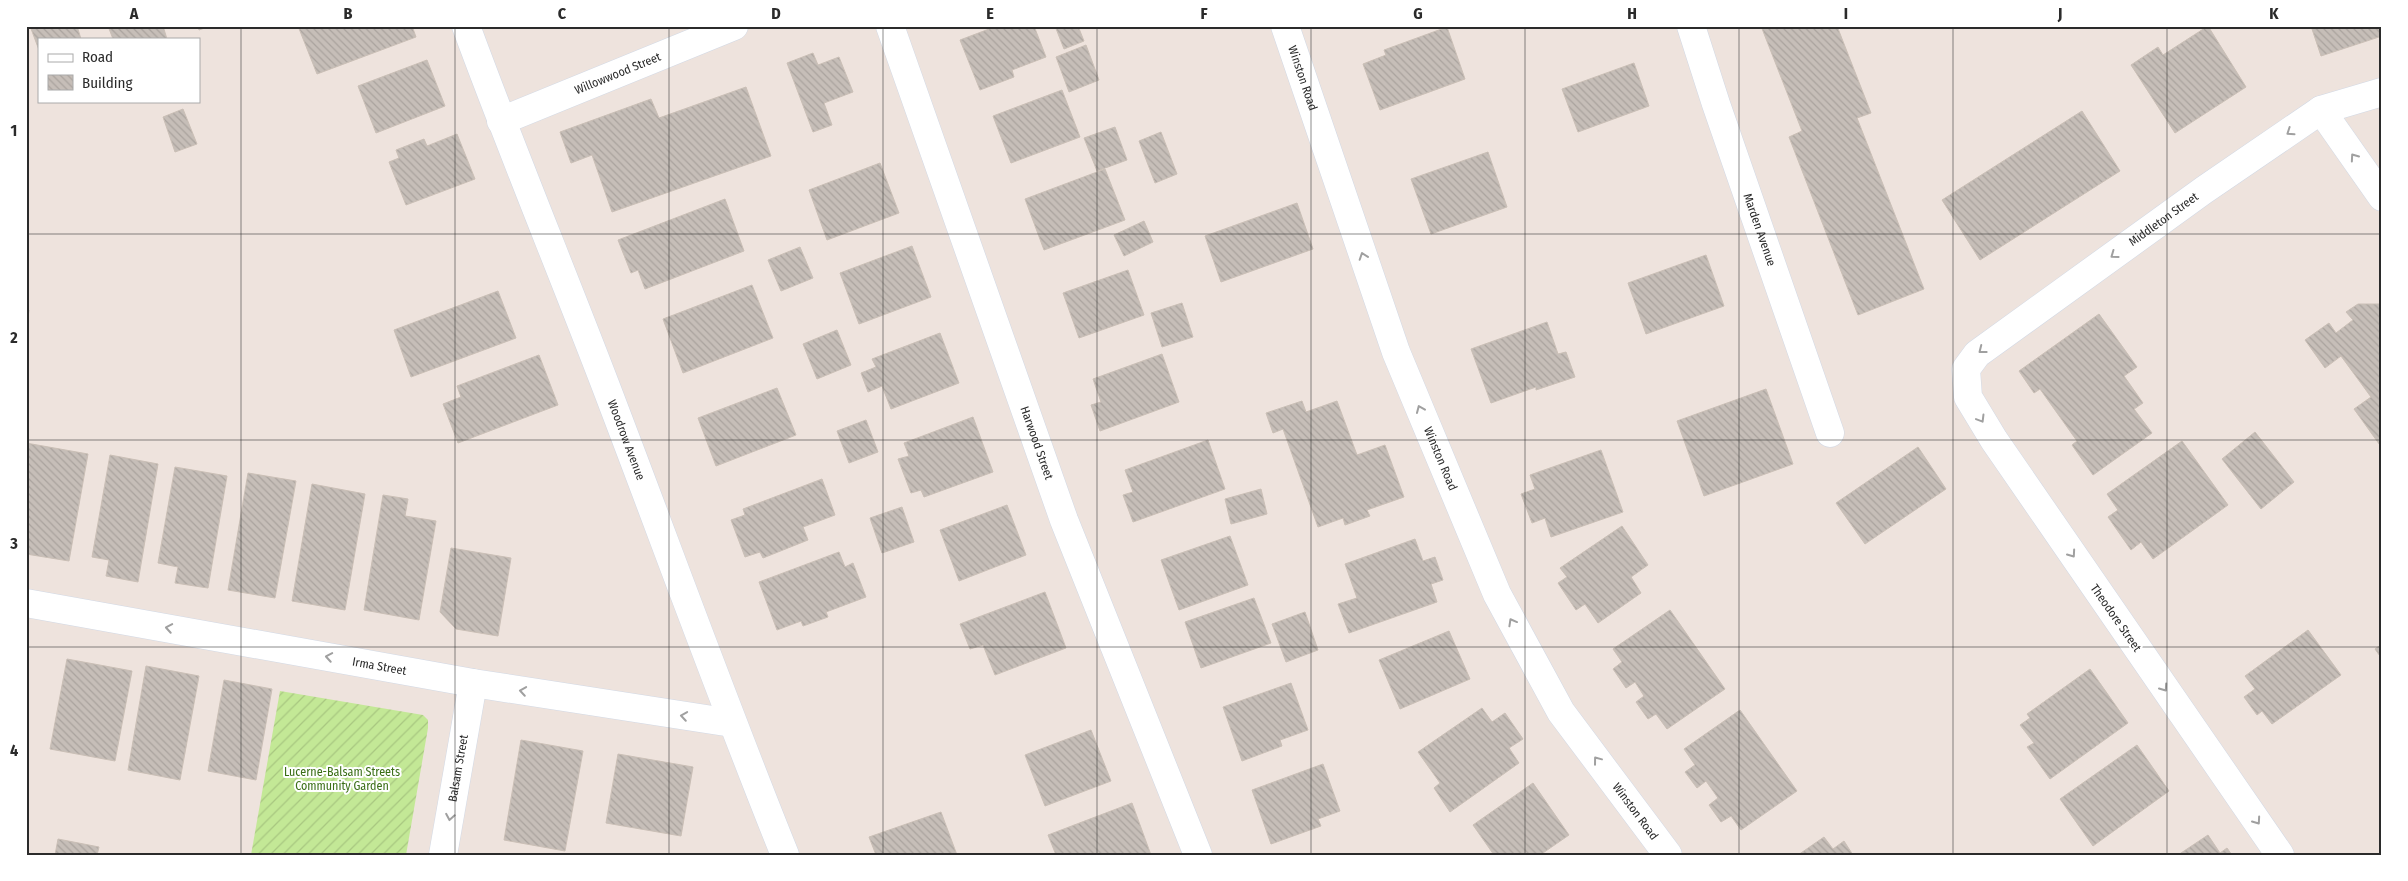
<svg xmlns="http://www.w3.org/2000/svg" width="2408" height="881" font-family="'Fira Sans Condensed',sans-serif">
<defs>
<pattern id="garden-furrows" width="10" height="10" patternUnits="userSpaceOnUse" patternTransform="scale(1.25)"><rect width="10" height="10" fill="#c3e896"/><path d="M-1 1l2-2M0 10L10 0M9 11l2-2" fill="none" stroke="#a8c781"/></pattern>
<pattern id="building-back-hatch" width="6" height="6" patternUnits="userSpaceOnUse" patternTransform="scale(1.25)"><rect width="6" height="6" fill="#c6beb8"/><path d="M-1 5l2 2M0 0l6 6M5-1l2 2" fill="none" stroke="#aaa39e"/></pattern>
</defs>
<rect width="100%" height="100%" fill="#eee3dd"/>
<path fill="url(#garden-furrows)" d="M280 691 423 715 428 720V728L406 855H251Z"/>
<path fill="url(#building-back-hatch)" stroke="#cabfb6" d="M30 26H77L81 39H39V50Z
M108 26H163L167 39H113Z
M198 26H210L199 30Z
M298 26H412L416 37 317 74Z
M997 26H1034L1046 57 1012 70 1014 77 980 90 960 40Z
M1055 26H1078L1084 41 1064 49Z
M1761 26H1837L1871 113 1857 118 1924 289 1858 315 1789 137 1802 131Z
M2208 26 2246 87 2175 133 2131 65 2158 47 2163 55Z
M2311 26H2382V36L2321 56Z
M1447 27 1465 79 1380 110 1363 64 1386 55 1384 50Z
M1086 45 1099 80 1069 92 1056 57Z
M813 53 818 65 839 57 853 92 824 103 832 125 813 132 787 63Z
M427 60 445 106 376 133 358 86Z
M1634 63 1649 106 1578 132 1562 89Z
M746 87 771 156 612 212 592 155 571 163 560 132 651 99 659 118Z
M1062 90 1080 137 1011 163 993 116Z
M183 109 197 144 175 152 163 117Z
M2082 111 2120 171 1980 260 1942 200Z
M1115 127 1127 160 1097 171 1084 138Z
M1161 132 1177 174 1155 183 1139 141Z
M457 134 475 179 406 205 389 162 399 158 396 150 424 139 427 146Z
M1488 152 1507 207 1431 234 1411 179Z
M880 163 899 213 827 240 809 190Z
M1105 169 1125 220 1044 250 1025 199Z
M725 199 744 251 645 289 638 270 631 273 618 240Z
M1297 203 1313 249 1221 282 1205 236Z
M1144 221 1153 242 1124 256 1114 235Z
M912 246 931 297 859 324 840 273Z
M800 247 813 278 781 291 768 260Z
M1706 255 1724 306 1646 334 1628 283Z
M1128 270 1144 315 1079 338 1063 293Z
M752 285 773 338 683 373 663 319Z
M498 291 516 338 411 377 394 330Z
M1182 303 1193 337 1162 347 1151 313Z
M2358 304H2380L2382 306V448L2354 409 2371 397 2341 356 2325 368 2305 340 2329 323 2336 333 2353 320 2346 312Z
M26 310H29L26 333Z
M2099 314 2137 367 2124 376 2143 403 2134 409 2152 433 2093 475 2072 445 2077 441 2040 389 2034 393 2019 371Z
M1547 322 1558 354 1566 352 1575 377 1536 390V387L1491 403 1471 349Z
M837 330 851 365 817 379 803 344Z
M940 333 959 383 891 409 882 386 868 392 861 373 876 367 872 359Z
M1162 354 1179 402 1100 431 1091 405 1101 402 1093 379Z
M539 355 558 405 458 443 443 404 461 397 457 386Z
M777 388 796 435 716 466 698 418Z
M1766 389 1793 464 1704 496 1677 421Z
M1302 401 1306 412 1337 401 1357 455 1385 445 1404 497 1367 510 1370 516 1345 525 1343 518 1318 527 1283 429 1273 433 1266 413Z
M973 417 993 472 924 497 921 490 911 493 898 459 909 456 904 443Z
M866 420 878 452 849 463 837 431Z
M2255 432 2294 482 2261 509 2222 459Z
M1208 440 1225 489 1133 522 1123 495 1133 492 1125 470Z
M2182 441 2228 505 2153 559 2141 542 2131 550 2108 517 2118 510 2107 494Z
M26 443 88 454 69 561 26 554Z
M1918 447 1946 489 1865 544 1836 503Z
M1601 450 1623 512 1551 537 1545 518 1532 523 1521 494 1535 489 1530 475Z
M110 455 158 464 138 582 106 576 109 560 92 557Z
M175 467 227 476 208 588 175 583 178 567 158 563Z
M248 473 296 481 275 598 228 590Z
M822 479 835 515 803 527 808 540 763 558 760 552 745 557 731 520 745 515 743 509Z
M312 484 365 494 345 610 292 601Z
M1261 489 1267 514 1231 524 1225 499Z
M383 495 408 499 405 516 436 521 419 620 364 610Z
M1007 505 1026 555 959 581 940 530Z
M902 507 914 542 882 553 870 518Z
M1622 526 1648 565 1631 577 1641 593 1598 623 1585 604 1576 610 1558 583 1567 577 1560 568Z
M1230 536 1248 585 1179 610 1161 560Z
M1415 539 1423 561 1435 557 1443 580 1431 584 1437 602 1349 633 1338 604 1357 598 1345 564Z
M451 548 511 558 498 636 456 629 440 612Z
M839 552 845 567 853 563 866 597 826 612 828 617 803 626 801 621 777 630 759 582Z
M1045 592 1066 648 995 675 983 645 970 649 960 624Z
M1254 598 1271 643 1201 668 1185 622Z
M1670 610 1725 689 1667 729 1656 714 1648 719 1636 702 1644 696 1635 682 1626 688 1613 669 1622 662 1613 649Z
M1305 612 1318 650 1286 662 1272 624Z
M2308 630 2341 675 2272 724 2262 711 2257 715 2244 697 2255 689 2245 676Z
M1449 631 1470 679 1400 709 1379 660Z
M2382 644V659L2375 649Z
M67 659 132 671 115 761 50 749Z
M146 666 199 676 180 780 128 770Z
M2090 669 2128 723 2050 779 2027 747 2034 743 2020 725 2030 718 2027 714Z
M224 680 272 689 256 780 208 771Z
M1291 683 1308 730 1280 740 1282 746 1242 761 1223 707Z
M1482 708 1492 722 1505 713 1523 739 1509 748 1519 763 1450 812 1434 788 1440 783 1418 752Z
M1740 710 1797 791 1741 830 1731 816 1721 822 1709 805 1718 798 1706 781 1697 788 1685 772 1695 765 1684 749Z
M1091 730 1111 781 1045 806 1025 755Z
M521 740 583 751 565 851 504 840Z
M2137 745 2169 791 2093 846 2060 799Z
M618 754 693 767 681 836 606 823Z
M1323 764 1340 811 1318 819 1321 826 1271 844 1252 790Z
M1533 783 1569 835 1540 855H1494L1473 825Z
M1132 803 1151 855H1056L1048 835Z
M941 812 957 855H876L869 837Z
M2208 835 2220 853 2227 848 2232 855H2178Z
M1824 837 1833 849 1844 841 1853 855H1798Z
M58 839 99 847 97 855H55Z"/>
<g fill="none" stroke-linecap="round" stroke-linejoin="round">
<defs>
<g id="minor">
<path id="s1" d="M890 26 1064 520 1198 855"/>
<path id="s2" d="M1285 26 1396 352 1497 594 1561 712 1668 855"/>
<path id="s3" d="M1691 26 1716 104 1830 433"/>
<path d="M2321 110 2382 197"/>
<path id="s4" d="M501 121 734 26"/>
<path id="s5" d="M26 603 473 683 732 723"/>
<path id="s6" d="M443 855 473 683"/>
<path id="s7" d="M2280 855 1994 440 1968 397 1966 369 1977 354 2204 190 2321 110 2382 92"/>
</g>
<g id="tertiary">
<path id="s8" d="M466 26C510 146 559 264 605 384 665 541 722 699 785 855"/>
</g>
</defs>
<use href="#minor" stroke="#d2d9e5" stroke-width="29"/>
<use href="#tertiary" stroke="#d2d9e5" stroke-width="29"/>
<use href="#minor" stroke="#fff" stroke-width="28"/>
<use href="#tertiary" stroke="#fff" stroke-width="28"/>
</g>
<defs><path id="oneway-chevron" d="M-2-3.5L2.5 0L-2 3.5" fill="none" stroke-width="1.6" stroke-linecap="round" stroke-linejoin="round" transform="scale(1.25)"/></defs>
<g stroke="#a0a0a0">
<use href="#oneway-chevron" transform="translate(2290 132) rotate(146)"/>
<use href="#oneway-chevron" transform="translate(2354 157) rotate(-125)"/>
<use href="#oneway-chevron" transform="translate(2114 255) rotate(144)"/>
<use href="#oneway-chevron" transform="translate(1363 256) rotate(-109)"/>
<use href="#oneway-chevron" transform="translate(1982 350) rotate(142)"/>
<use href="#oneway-chevron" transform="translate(1420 409) rotate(-113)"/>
<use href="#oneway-chevron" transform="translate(1981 419) rotate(59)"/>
<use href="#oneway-chevron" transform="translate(2072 554) rotate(55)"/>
<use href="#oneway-chevron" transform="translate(1512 622) rotate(-119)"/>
<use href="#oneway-chevron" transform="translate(169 628) rotate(-170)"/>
<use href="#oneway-chevron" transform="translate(329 657) rotate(-170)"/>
<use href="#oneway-chevron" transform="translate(2164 688) rotate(55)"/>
<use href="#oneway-chevron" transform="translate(523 691) rotate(-171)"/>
<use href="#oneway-chevron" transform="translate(684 716) rotate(-171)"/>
<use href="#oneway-chevron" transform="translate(1597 760) rotate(-127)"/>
<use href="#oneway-chevron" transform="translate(450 817) rotate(100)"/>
<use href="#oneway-chevron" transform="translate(2257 821) rotate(55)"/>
</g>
<path fill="none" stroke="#2b2b2b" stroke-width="1" stroke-opacity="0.55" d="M241 26V855M455 26V855M669 26V855M883 26V855M1097 26V855M1311 26V855M1525 26V855M1739 26V855M1953 26V855M2167 26V855M26 234H2382M26 440H2382M26 647H2382"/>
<g text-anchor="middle" stroke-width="4" stroke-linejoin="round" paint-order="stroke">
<g font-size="12" fill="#2b2b2b" stroke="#fff">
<text dy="4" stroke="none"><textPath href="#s4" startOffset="126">Willowwood Street</textPath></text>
<text dy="4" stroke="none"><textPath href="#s2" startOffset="55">Winston Road</textPath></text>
<text dy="4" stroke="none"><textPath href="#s7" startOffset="831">Middleton Street</textPath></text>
<text dy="4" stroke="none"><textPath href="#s3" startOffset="215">Marden Avenue</textPath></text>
<text dy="4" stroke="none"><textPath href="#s8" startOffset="444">Woodrow Avenue</textPath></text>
<text dy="4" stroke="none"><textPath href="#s1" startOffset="442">Harwood Street</textPath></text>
<text dy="4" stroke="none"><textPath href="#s2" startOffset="460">Winston Road</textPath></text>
<text transform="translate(2116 618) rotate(55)" y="4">Theodore Street</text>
<text dy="4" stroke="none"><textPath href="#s5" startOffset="359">Irma Street</textPath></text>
<text dy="4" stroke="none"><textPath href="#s6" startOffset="88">Balsam Street</textPath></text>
<text dy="4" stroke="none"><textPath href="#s2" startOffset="865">Winston Road</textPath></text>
</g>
<g font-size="12" fill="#3a6e16" stroke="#fff">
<text x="342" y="776">Lucerne-Balsam Streets<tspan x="342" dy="14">Community Garden</tspan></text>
</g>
</g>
<rect width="2408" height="881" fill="none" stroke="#ffffff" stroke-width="55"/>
<rect x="38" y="38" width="162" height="65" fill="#ffffff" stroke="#aaaaaa"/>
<rect x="48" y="54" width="25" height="8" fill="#ffffff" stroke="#aaaaaa"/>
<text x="82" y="62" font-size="15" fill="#2b2b2b">Road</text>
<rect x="48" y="75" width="25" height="15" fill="url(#building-back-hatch)" stroke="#aaaaaa"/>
<text x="82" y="88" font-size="15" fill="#2b2b2b">Building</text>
<rect x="28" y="28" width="2352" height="826" fill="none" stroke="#2b2b2b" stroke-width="2"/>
<g font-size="16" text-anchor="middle" font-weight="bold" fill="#2b2b2b">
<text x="134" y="19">A</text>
<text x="348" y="19">B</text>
<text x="562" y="19">C</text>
<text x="776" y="19">D</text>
<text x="990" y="19">E</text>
<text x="1204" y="19">F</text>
<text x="1418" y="19">G</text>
<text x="1632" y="19">H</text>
<text x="1846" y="19">I</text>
<text x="2060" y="19">J</text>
<text x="2274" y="19">K</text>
<text x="14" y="136">1</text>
<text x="14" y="343">2</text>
<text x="14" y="549">3</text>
<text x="14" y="756">4</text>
</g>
</svg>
